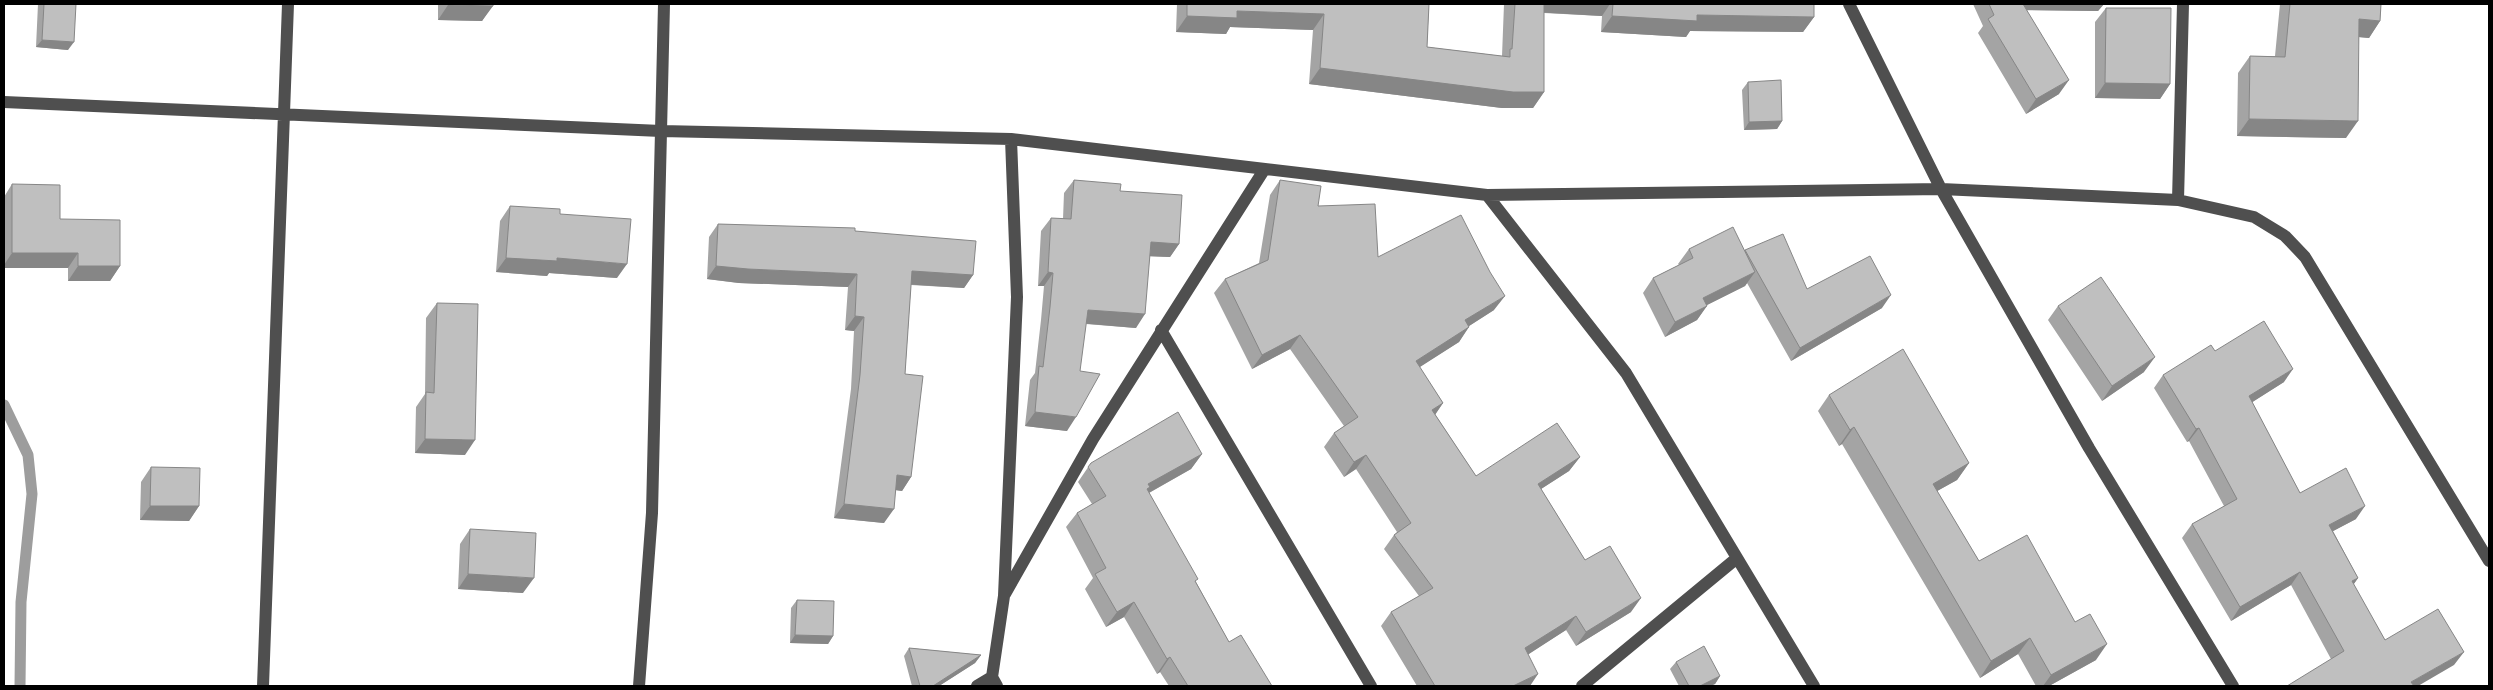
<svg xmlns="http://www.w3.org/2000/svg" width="2493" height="690" font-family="Helvetica,sans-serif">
<rect width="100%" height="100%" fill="#fff"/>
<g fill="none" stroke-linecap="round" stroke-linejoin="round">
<path stroke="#9d9d9d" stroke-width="11" d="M4 405 28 455 32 494 21 602 20 686"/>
<path stroke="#4f4f4f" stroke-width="12" d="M1849 4 1941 189 2089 448 2233 686
M4 102 661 131 1011 139 1487 195 1941 189 2178 200 2254 217 2285 236 2305 257 2489 561
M1487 195 1626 373 1814 686
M2178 200 2183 4
M1161 330 1371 686
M1005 594 1093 439 1264 170
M263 686 288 4
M639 686 652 513 664 4
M977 686 992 677
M997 686 992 677 1004 596 1017 297 1011 139
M1582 686 1737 558"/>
</g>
<path fill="#a4a4a4" d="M38 4H76L68 50 36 47Z
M438 4H493L482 21 438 20Z
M1177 4H1429L1427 47 1502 56 1504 4H1814V17L1803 32 1690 31 1686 37 1601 32 1602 16 1544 13V92L1533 108H1502L1309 84 1313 30 1230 27 1226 34 1176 32Z
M1973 4H2104L2098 11 2027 10 2059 94 2026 114 1978 33 1983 26Z
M2280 4H2381L2380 21 2369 38 2359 37 2346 138 2237 136 2238 73 2250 56H2275Z
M2106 8 2170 84 2160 99 2095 98V22Z
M1748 82 1782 121 1777 129 1744 130 1742 90Z
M1074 180 1120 191 1179 244 1170 257 1150 256 1136 328 1086 324 1067 431 1025 426 1030 380 1035 373 1041 320 1044 286H1038L1041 231 1051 218 1063 219 1064 193Z
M1280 180 1318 206 1378 257 1494 310 1469 326 1459 342 1419 367 1443 403 1435 414 1476 476 1580 457 1569 471 1541 489 1585 560 1631 612 1576 646 1566 630 1528 654 1530 686H1417L1381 626 1391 612 1419 596 1384 549 1394 535 1397 532 1356 469 1344 477 1324 447 1334 433 1344 426 1290 349 1252 369 1214 293 1225 279 1259 263 1270 195Z
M12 184 60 219 120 266 110 281H68V268H4V197Z
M510 206 560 214 617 278 549 273 547 276 496 272 500 221Z
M718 224 855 231 973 275 964 288 911 285 905 374 911 477 902 491 896 490 884 523 834 518 851 389 854 331 845 330 848 287 739 283 707 279 709 237Z
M1689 249 1745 251V250L1807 289 1882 308 1791 361 1747 283 1745 286 1707 305 1697 320 1665 337 1643 293 1653 278 1679 265 1678 264Z
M437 303 465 455 415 453 416 407 425 394 426 318Z
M2058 306 2144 372 2102 401 2048 320Z
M2215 351 2284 382 2252 402 2300 493 2356 519 2333 531 2358 578 2353 585 2385 640 2454 665 2331 659 2291 585 2231 621 2182 538 2192 524 2224 506 2189 441 2187 442 2154 388 2163 375Z
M1829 395 1969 463 1957 480 1937 491 1979 561 2096 660 2049 686H2036L2018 654 1980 678 1842 444 1839 446 1818 411Z
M1202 454 1191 469 1149 493 1196 582 1229 642 1272 686H1169L1160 672 1157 674 1124 617 1106 627 1085 589 1093 578 1066 527 1077 513 1092 504 1078 482 1091 463Z
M151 467 199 506 189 521 140 520 141 482Z
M470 529 523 593 458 589 460 544Z
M797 600 833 636 828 644 790 643 791 608Z
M909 648 981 655 975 663 939 686H912L904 656Z
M1676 662 1720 676 1715 684 1710 686H1679L1670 669Z"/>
<path fill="#868686" d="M1539 4H1610L1602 16 1533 12Z
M2012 4H2104L2098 11 2008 10Z
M448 5 493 6 482 21 438 20Z
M1237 11 1324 14 1313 30 1230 27 1226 34 1176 32 1187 16Z
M1697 15 1814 17 1803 32 1690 31 1686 37 1601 32 1612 16Z
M2359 19 2380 21 2369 38 2347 36Z
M42 40 74 42 68 50 36 47Z
M1320 68 1544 92 1533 108H1502L1309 84Z
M2069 80 2059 94 2026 114 2036 99Z
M2105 83 2170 84 2160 99 2095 98Z
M2249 119 2358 121 2346 138 2237 136Z
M1782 121 1777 129 1744 130 1749 122Z
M1151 242 1179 244 1170 257 1141 256Z
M12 253H78L68 268H4V265Z
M506 258H557L627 264 617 278 549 273 547 276 496 272Z
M78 266H120L110 281H68Z
M716 266 857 274 848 287 739 283 707 279Z
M912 271 973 275 964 288 902 284Z
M1048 272 1053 273 1044 286H1038Z
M1755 272 1745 286 1693 312 1703 298Z
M1891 295 1882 308 1791 361 1800 348Z
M1505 296 1494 310 1455 335 1465 320Z
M1707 306 1697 320 1665 337 1675 322Z
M1088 310 1145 314 1136 328 1078 323Z
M855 316 864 317 854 331 845 330Z
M1469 327 1459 342 1406 376 1416 361Z
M1300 335 1290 349 1252 369 1262 355Z
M2155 357 2144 372 2102 401 2112 386Z
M2293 369 2284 382 2240 410 2249 396Z
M1443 403 1433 418 1432 410Z
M1035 412 1076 417 1067 431 1025 426Z
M1854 427 1842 444 1839 446 1850 430Z
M2199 428 2189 441 2187 442 2196 429Z
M425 439 475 440 465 455 415 453Z
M1202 454 1191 469 1145 495 1148 484Z
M1366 455 1356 469 1344 477 1354 462Z
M1580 457 1569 471 1527 498 1538 484Z
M1969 463 1957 480 1921 500 1933 484Z
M897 475 911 477 902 491 887 489Z
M844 504 894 509 884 523 834 518Z
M150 506H199L189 521 140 520Z
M2365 506 2356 519 2320 538 2329 525Z
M2300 572 2291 585 2231 621 2240 607Z
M468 574 534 578 523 593 458 589Z
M2358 578 2349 591 2352 581Z
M1641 598 1631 612 1576 646 1586 632Z
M1134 602 1124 617 1106 627 1117 612Z
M1576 616 1566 630 1515 663 1525 648Z
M795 635 833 636 828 644 790 643Z
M2030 638 2018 654 1980 678 1991 661Z
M2107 644 2096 660 2049 686H2043L2051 675Z
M2464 652 2454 665 2418 686H2408L2411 682Z
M981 655 975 663 939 686H933Z
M1170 657 1160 672 1157 674 1167 659Z
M1538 674 1530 686H1513Z
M1720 676 1715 684 1710 686H1700Z"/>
<path fill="#bfbfbf" stroke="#868686" d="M44 4H76L74 42 42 40Z
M448 4H493V6L448 5Z
M1187 4H1429L1427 47 1510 57V49H1512L1515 4H1544V92H1513L1320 68 1324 14 1237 11V18L1187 16Z
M1613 4H1814V17L1697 15V21L1612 16Z
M1989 4H2023L2069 80 2036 99 1988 19 1994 15Z
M2290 4H2381L2380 21 2359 19 2358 121 2249 119 2250 56 2285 57Z
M2106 8H2171L2170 84 2105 83Z
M1781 80 1782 121 1749 122 1748 82Z
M1074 180 1121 184 1120 191 1182 195 1179 244 1151 242 1145 314 1088 310 1080 371 1100 374 1076 417 1035 412 1039 366 1043 367 1050 307 1053 273 1048 272 1051 218 1071 219Z
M1280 180 1321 186 1318 206 1375 204 1378 257 1461 215 1490 272 1505 296 1465 320 1469 327 1416 361 1443 403 1432 410 1476 476 1557 423 1580 457 1538 484 1585 560 1610 546 1641 598 1586 632 1576 616 1525 648 1538 674 1513 686H1435L1391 612 1433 588 1394 535 1411 523 1366 455 1354 462 1334 433 1358 417 1300 335 1262 355 1225 279 1268 260Z
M12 184 60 185V219L120 220V266H78V253H12Z
M510 206 560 209V214L631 219 627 264 557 258V261L506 258Z
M718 224 855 228V231L976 241 973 275 912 271 905 374 923 376 911 477 897 475 894 509 844 504 860 375 864 317 855 316 857 274 748 269 716 266Z
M1733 227 1755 272 1703 298 1707 306 1675 322 1653 278 1693 258 1689 249Z
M1783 234 1807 289 1870 256 1891 295 1800 348 1745 250Z
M2101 277 2155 357 2112 386 2058 306Z
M437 303 478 304 475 440 425 439 426 392 434 393Z
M2264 321 2293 369 2249 396 2300 493 2346 468 2365 506 2329 525 2358 578 2352 581 2385 640 2438 609 2464 652 2411 682 2414 686H2287L2344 651 2300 572 2240 607 2192 524 2237 499 2199 428 2196 429 2163 375 2211 345 2215 351Z
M1903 349 1969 463 1933 484 1979 561 2027 535 2075 622 2090 614 2107 644 2051 675 2030 638 1991 661 1854 427 1850 430 1829 395Z
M1178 412 1202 454 1148 484 1150 487 1147 489 1198 579 1195 581 1229 642 1241 635 1272 686H1188L1170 657 1167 659 1134 602 1117 612 1095 574 1106 568 1077 513 1106 496 1088 467 1091 463Z
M151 467 200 468 199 506H150Z
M470 529 536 533 534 578 468 574Z
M797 600 834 601 833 636 795 635Z
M1704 646 1720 676 1700 686H1689L1676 662Z
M909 648 981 655 933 686H920Z"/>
<rect width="2493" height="690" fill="none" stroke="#000000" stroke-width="10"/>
</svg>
